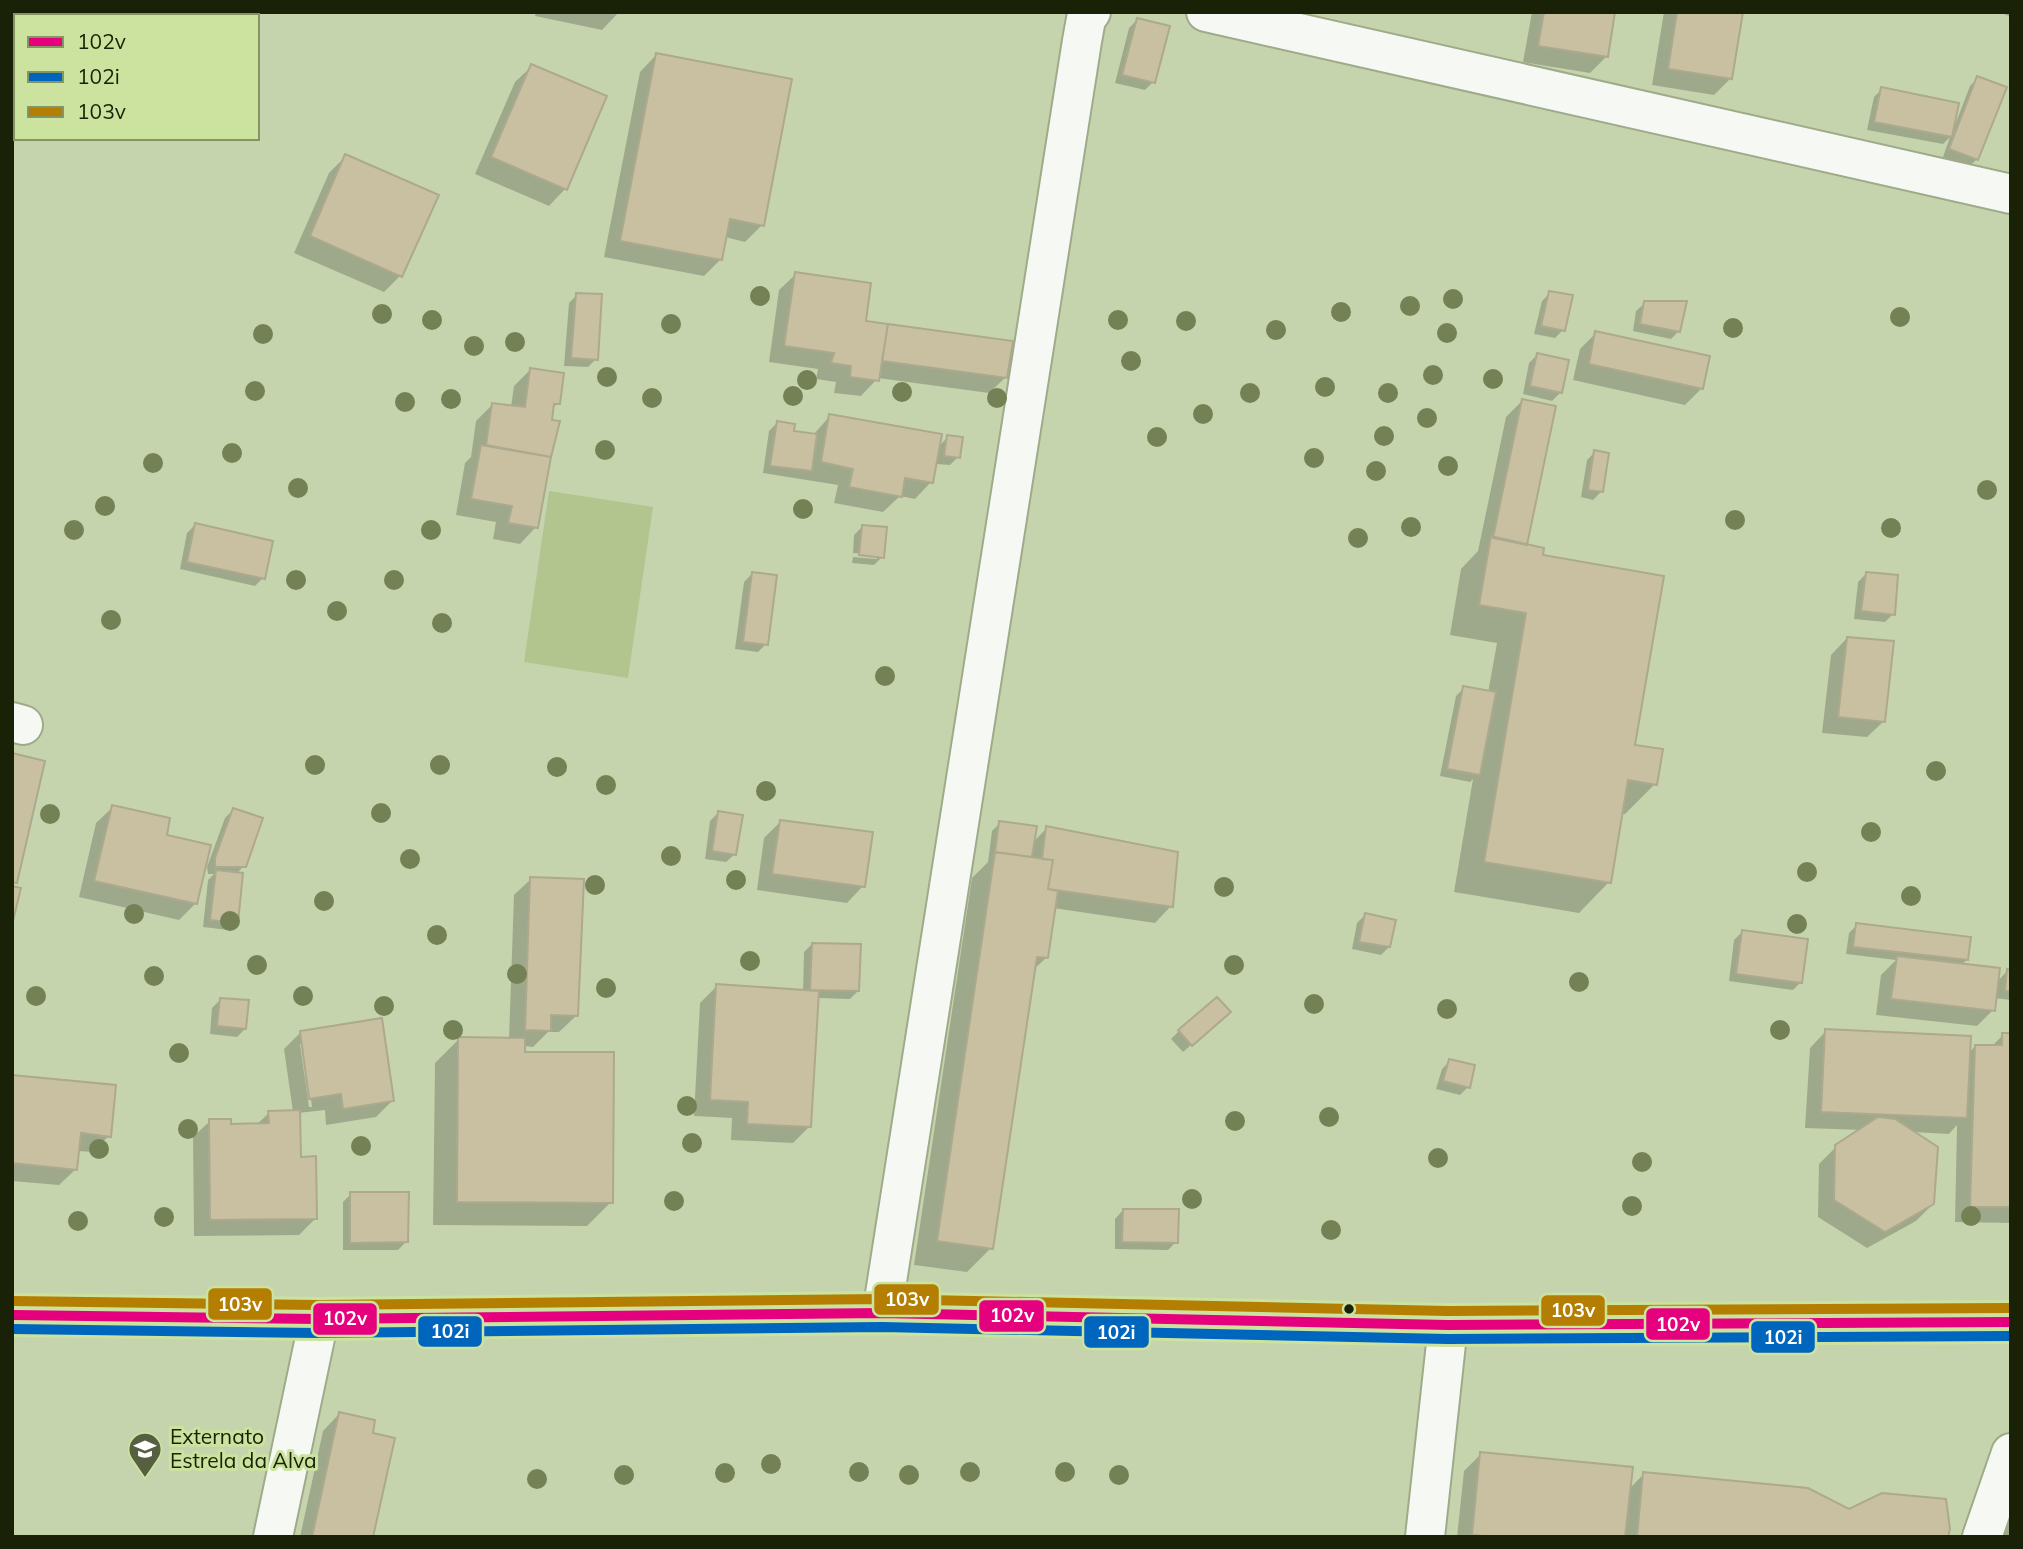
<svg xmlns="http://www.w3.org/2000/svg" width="2023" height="1549" font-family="Mulish,sans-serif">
<rect width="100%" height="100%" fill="#c6d4ae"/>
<path fill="#b2c58e" d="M549 491 653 507 628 678 524 662Z"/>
<path fill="#0003" fill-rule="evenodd" d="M116 12H147L144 16H123Z
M536 12H619L602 30 535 16Z
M1532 12H1614L1607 56 1590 73 1523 62Z
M1664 12H1741L1731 78 1714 95 1652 85Z
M2011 12V17L2001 13V12Z
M1137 20 1153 82 1145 90 1115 83 1129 28Z
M656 55 762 225 745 242 725 237 721 259 704 276 604 257 640 72Z
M532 66 605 96 565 189 549 206 475 174 515 82Z
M1978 78 1977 159 1969 167 1943 157 1950 137 1943 144 1867 130 1874 97 1882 89 1955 125 1970 86Z
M346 156 400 276 384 292 294 253 329 173Z
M796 274 864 323 1006 377 989 393 878 378 861 396 834 393 836 382 816 379 818 369 769 362 779 290Z
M1550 293 1563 330 1555 338 1534 334 1542 301Z
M577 295 596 359 588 367 564 366 569 303Z
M1645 303 1679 331 1671 339 1633 331 1636 311Z
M1596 333 1701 389 1685 405 1573 380 1580 349Z
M1537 355 1567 362 1560 393 1552 401 1523 394 1529 363Z
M531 369 558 403 551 410 550 422 558 423 536 527 520 544 493 539 496 522 456 515 465 463 471 457 476 421 492 405 511 407 514 386Z
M1522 401 1525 546 1541 557 1633 746 1655 784 1625 814H1621L1609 882 1579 913 1454 892 1473 779 1470 782 1440 776 1456 696 1464 688 1488 693 1497 643 1450 635 1461 569 1478 551 1506 417Z
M830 416 938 447 948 437 958 457 950 465 935 464 931 482 915 499 900 496 883 512 834 503 838 485 763 473 769 431 777 423 792 432 813 435Z
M1595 452 1601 492 1593 500 1581 497 1587 460Z
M195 525 263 578 255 586 180 569 187 533Z
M862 527 882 557 874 565 852 563 853 557 877 559V555L853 553 854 535Z
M752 574 766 644 758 652 735 649 744 582Z
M1866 574 1893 614 1885 622 1854 619 1858 582Z
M1847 638 1884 721 1867 737 1822 733 1831 655Z
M113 807 165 837 196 903 179 920 79 897 96 823Z
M233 810 244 866 236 874V922L228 930 203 927 208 880 214 874H208L207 867 225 818Z
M718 813 735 854 726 862 705 859 710 821Z
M780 822 863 886 847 903 757 890 764 838Z
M1000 823 1033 842 1047 828 1171 906 1155 923 1053 908 1046 958 1033 970 991 1248 967 1272 914 1265 972 878 988 862 992 831Z
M531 879 576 1016 559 1032H548L533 1047 524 1046V1054L611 1202 587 1226 433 1225 435 1063 459 1039H509L514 895Z
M1365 915 1389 947 1381 955 1352 949 1357 923Z
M1857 925 1967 960 1961 965 1997 982 2007 971 2011 972V1000L1995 998 1993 1010 1977 1026 1876 1015 1881 975 1896 960 1846 954 1849 933Z
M1742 932 1801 982 1793 990 1729 981 1734 940Z
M812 944 858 991 850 999 817 998 809 1127 793 1143 731 1140 732 1118 694 1116 700 1003 717 986 803 992 804 952Z
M220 1000 245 1029 237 1037 210 1034 212 1008Z
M1220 1020 1183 1052 1171 1039 1179 1031Z
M1826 1031 1969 1053 1975 1046 1991 1047 2003 1035H2011V1223L1955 1222 1957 1125 1949 1134 1913 1132 1933 1204 1916 1221 1867 1248 1818 1217 1819 1164 1836 1147 1862 1130 1805 1128 1810 1048Z
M301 1032 392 1101 376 1117 326 1125 325 1110 298 1113 299 1159 316 1218 299 1235 194 1236 193 1137 210 1121 229 1125H256L269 1113 293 1112 284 1049ZM300 1044H303L312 1107H309Z
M1450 1061 1468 1087 1460 1095 1436 1089 1442 1069Z
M12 1077 109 1136 92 1152 78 1151 76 1169 59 1185 12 1181Z
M351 1194 406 1242 398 1250H343V1202Z
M1123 1210 1176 1242 1168 1250 1115 1249V1219Z
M339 1414 371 1434V1537H300L323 1431Z
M1481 1454 1628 1490 1644 1474 1849 1511 1946 1537H1457L1464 1471Z
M2011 1504V1537H1998Z"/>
<path fill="#c8c0a1" stroke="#ada98e" stroke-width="2" d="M67 12H108L115 16H65Z
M1544 12H1615L1608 57 1538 46Z
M1677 12H1743L1732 79 1668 69Z
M1137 18 1170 26 1155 83 1122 75Z
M656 53 792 79 764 226 730 219 722 260 620 241Z
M531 64 607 96 567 190 491 157Z
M1977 76 2007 87 1978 160 1949 149Z
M1881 87 1959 103 1952 137 1874 122Z
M345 154 439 195 402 277 310 236Z
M795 272 871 283 866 321 888 324 879 381 850 377 851 366 831 363 834 353 784 346Z
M1549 291 1573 295 1565 331 1541 326Z
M576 293 602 294 598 360 571 358Z
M1644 301H1687L1680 332 1640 324Z
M888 324 1013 341 1007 378 882 361Z
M1595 331 1710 356 1703 389 1589 364Z
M1537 353 1569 360 1562 393 1530 386Z
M530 368 564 373 560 404H554L552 420 560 421 551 457 486 445 492 403 525 407Z
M1522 399 1556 406 1527 545 1493 538Z
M829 414 942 434 933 483 905 478 902 497 849 487 853 469 821 462Z
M777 421 795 424 794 431 817 434 812 471 770 466Z
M947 435 963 437 960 458 944 456Z
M481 445 551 457 538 528 508 523 512 506 471 499Z
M1594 450 1609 453 1603 492 1588 490Z
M195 523 273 541 265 579 187 562Z
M862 525 887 527 884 558 859 555Z
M1491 536 1544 548 1543 555 1664 576 1635 745 1663 749 1657 785 1628 780 1611 883 1484 862 1526 613 1479 605Z
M752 572 777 575 768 645 743 642Z
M1866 572 1898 575 1895 615 1861 611Z
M1847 637 1894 641 1885 722 1838 717Z
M1463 686 1496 692 1480 775 1447 769Z
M12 753 45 761 17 883 12 882Z
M112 805 170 818 167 835 211 845 197 904 94 881Z
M233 808 263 818 246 867H215V858Z
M718 811 743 815 736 855 712 851Z
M780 820 873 832 865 887 772 874Z
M999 821 1037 826 1032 857 995 852Z
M1046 826 1178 852 1173 907 1048 889 1053 860 1042 859Z
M995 852 1053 860 1048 889 1058 891 1048 958 1037 957 993 1249 937 1241Z
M216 870 243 873 238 923 210 920Z
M530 877 584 879 578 1016 551 1015V1031L525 1030Z
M12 886 21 888 12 925Z
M1365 913 1396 920 1390 947 1359 942Z
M1856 923 1971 937 1968 960 1853 947Z
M1742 930 1808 939 1802 983 1736 974Z
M812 943 861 944 859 991 810 990Z
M1897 956 2000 968 1995 1011 1891 999Z
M2007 969 2011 970V991H2005Z
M716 984 819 991 811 1127 747 1124 748 1102 710 1100Z
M1217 997 1231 1012 1192 1046 1178 1030Z
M220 998 249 1000 246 1029 217 1026Z
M382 1018 394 1101 343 1109 341 1094 309 1099 300 1031Z
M1825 1029 1971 1036 1967 1118 1821 1112Z
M2002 1033H2011V1207H1970L1975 1045H2002Z
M458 1037 525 1038V1052H614L613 1203 457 1202Z
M1449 1059 1475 1065 1470 1088 1443 1081Z
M12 1075 116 1085 111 1137 81 1133 77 1170 12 1163Z
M300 1110 301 1157 316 1156 317 1219 210 1220 209 1119H231V1124L269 1123 268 1111Z
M1878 1117 1895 1119 1938 1147 1934 1204 1885 1232 1834 1200 1835 1145Z
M350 1192H409L408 1242 350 1243Z
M1123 1209H1179L1178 1243 1122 1242Z
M339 1412 375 1420 373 1433 395 1438 373 1537H312Z
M1480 1452 1633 1467 1625 1537H1495L1472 1535Z
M1643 1472 1808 1488 1849 1509 1882 1493 1946 1499 1950 1529 1948 1537H1637Z"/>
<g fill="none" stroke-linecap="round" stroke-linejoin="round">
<defs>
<path id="street" d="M1206 12 2011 194
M12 722 23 725
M882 1313 1082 41 1086 19 1091 12
M273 1537 319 1319
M1425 1537 1448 1325
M1982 1537 2011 1453"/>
<path id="secondary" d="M12 1315 319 1319 882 1313 1448 1325 2011 1322"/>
</defs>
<use href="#street" stroke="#9faa8b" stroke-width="42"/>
<use href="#secondary" stroke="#9faa8b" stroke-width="42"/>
<use href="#street" stroke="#f6f9f3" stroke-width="38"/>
<use href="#secondary" stroke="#f6f9f3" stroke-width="38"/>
<defs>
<path id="bus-1" d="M12 1315 319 1319 882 1313 1448 1325 2011 1322"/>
<path id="bus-2" d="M12 1329 319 1333 882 1327 1448 1339 2011 1336"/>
<path id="bus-3" d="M12 1301 319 1305 882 1299 1448 1311 2011 1308"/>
</defs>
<use href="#bus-1" stroke="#cbe39f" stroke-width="16"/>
<use href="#bus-2" stroke="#cbe39f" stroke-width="16"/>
<use href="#bus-3" stroke="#cbe39f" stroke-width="16"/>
<use href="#bus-1" stroke="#e5007d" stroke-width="10"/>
<use href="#bus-2" stroke="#0065bd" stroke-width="10"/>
<use href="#bus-3" stroke="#b47e02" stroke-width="10"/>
</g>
<g fill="#748155">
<circle cx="760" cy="296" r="10"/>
<circle cx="1453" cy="299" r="10"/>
<circle cx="1410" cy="306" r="10"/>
<circle cx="1341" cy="312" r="10"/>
<circle cx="382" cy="314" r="10"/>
<circle cx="1900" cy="317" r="10"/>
<circle cx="432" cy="320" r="10"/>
<circle cx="1118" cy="320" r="10"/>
<circle cx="1186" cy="321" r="10"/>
<circle cx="671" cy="324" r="10"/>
<circle cx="1733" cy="328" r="10"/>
<circle cx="1276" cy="330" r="10"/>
<circle cx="1447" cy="333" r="10"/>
<circle cx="263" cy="334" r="10"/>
<circle cx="515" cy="342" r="10"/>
<circle cx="474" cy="346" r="10"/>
<circle cx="1131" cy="361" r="10"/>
<circle cx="1433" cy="375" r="10"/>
<circle cx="607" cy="377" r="10"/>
<circle cx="1493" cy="379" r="10"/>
<circle cx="807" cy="380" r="10"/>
<circle cx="1325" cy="387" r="10"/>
<circle cx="255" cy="391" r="10"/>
<circle cx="902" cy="392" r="10"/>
<circle cx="1250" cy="393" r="10"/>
<circle cx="1388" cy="393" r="10"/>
<circle cx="793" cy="396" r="10"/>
<circle cx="652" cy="398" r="10"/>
<circle cx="997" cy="398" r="10"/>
<circle cx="451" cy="399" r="10"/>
<circle cx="405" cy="402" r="10"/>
<circle cx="1203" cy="414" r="10"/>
<circle cx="1427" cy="418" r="10"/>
<circle cx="1384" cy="436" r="10"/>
<circle cx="1157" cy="437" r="10"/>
<circle cx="605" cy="450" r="10"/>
<circle cx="232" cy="453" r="10"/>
<circle cx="1314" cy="458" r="10"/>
<circle cx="153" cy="463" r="10"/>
<circle cx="1448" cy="466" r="10"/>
<circle cx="1376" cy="471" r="10"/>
<circle cx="298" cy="488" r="10"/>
<circle cx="1987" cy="490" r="10"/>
<circle cx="105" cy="506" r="10"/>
<circle cx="803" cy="509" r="10"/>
<circle cx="1735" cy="520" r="10"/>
<circle cx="1411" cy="527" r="10"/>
<circle cx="1891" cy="528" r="10"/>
<circle cx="74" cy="530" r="10"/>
<circle cx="431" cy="530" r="10"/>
<circle cx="1358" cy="538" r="10"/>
<circle cx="296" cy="580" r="10"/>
<circle cx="394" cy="580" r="10"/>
<circle cx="337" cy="611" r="10"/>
<circle cx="111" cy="620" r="10"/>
<circle cx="442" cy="623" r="10"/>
<circle cx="885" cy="676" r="10"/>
<circle cx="315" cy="765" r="10"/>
<circle cx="440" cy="765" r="10"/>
<circle cx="557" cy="767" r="10"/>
<circle cx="1936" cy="771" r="10"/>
<circle cx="606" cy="785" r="10"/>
<circle cx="766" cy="791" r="10"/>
<circle cx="381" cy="813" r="10"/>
<circle cx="50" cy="814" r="10"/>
<circle cx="1871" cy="832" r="10"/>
<circle cx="671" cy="856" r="10"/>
<circle cx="410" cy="859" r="10"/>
<circle cx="1807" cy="872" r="10"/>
<circle cx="736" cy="880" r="10"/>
<circle cx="595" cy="885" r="10"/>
<circle cx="1224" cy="887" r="10"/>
<circle cx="1911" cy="896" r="10"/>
<circle cx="324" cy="901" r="10"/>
<circle cx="134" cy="914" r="10"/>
<circle cx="230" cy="921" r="10"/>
<circle cx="1797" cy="924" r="10"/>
<circle cx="437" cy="935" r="10"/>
<circle cx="750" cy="961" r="10"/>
<circle cx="257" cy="965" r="10"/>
<circle cx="1234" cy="965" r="10"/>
<circle cx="517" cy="974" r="10"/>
<circle cx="154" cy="976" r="10"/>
<circle cx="1579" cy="982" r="10"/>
<circle cx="606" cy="988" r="10"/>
<circle cx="36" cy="996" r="10"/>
<circle cx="303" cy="996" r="10"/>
<circle cx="1314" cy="1004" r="10"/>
<circle cx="384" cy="1006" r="10"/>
<circle cx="1447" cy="1009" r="10"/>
<circle cx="453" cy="1030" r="10"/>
<circle cx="1780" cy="1030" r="10"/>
<circle cx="179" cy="1053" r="10"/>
<circle cx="687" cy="1106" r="10"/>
<circle cx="1329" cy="1117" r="10"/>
<circle cx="1235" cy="1121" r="10"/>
<circle cx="188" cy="1129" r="10"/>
<circle cx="692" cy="1143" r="10"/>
<circle cx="361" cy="1146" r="10"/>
<circle cx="99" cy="1149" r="10"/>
<circle cx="1438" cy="1158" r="10"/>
<circle cx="1642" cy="1162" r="10"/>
<circle cx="1192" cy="1199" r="10"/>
<circle cx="674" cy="1201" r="10"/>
<circle cx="1632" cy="1206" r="10"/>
<circle cx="1971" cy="1216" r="10"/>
<circle cx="164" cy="1217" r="10"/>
<circle cx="78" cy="1221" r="10"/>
<circle cx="1331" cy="1230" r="10"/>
<circle cx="771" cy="1464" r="10"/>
<circle cx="859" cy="1472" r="10"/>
<circle cx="970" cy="1472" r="10"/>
<circle cx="1065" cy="1472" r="10"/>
<circle cx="725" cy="1473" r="10"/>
<circle cx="624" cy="1475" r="10"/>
<circle cx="909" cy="1475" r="10"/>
<circle cx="1119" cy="1475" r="10"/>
<circle cx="537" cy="1479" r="10"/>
</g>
<defs>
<symbol id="university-pin" viewBox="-11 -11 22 30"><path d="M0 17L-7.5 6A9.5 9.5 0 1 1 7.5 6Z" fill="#566041" stroke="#cbe39f"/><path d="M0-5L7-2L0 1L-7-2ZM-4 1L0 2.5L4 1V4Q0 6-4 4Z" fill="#fff"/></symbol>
</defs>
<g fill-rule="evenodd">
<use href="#university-pin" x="126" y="1430" width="38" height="52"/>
</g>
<circle fill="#192106" stroke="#cbe39f" stroke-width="2.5" cx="1349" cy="1309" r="6"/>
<g text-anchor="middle" stroke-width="6" stroke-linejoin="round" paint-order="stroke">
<g font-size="21" fill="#192106" stroke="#cbe39f" text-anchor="start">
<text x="170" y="1444">Externato<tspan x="170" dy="24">Estrela da Alva</tspan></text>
</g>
</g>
<g stroke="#cbe39f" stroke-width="2.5">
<rect x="873" y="1283" width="67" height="33" rx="7" fill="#b47e02"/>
<rect x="207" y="1287" width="66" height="34" rx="7" fill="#b47e02"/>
<rect x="1540" y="1294" width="66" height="33" rx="7" fill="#b47e02"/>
<rect x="978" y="1299" width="67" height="34" rx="7" fill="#e5007d"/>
<rect x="312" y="1302" width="66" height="34" rx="7" fill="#e5007d"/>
<rect x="1645" y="1307" width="66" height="34" rx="7" fill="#e5007d"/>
<rect x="417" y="1315" width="66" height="33" rx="7" fill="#0065bd"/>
<rect x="1083" y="1315" width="67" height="34" rx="7" fill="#0065bd"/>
<rect x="1750" y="1320" width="66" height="34" rx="7" fill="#0065bd"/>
</g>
<g font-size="19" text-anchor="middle" font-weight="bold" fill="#fff">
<text x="907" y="1306">103v</text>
<text x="240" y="1311">103v</text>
<text x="1573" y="1317">103v</text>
<text x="1012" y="1322">102v</text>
<text x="345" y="1325">102v</text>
<text x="1678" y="1331">102v</text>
<text x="450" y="1338">102i</text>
<text x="1116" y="1339">102i</text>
<text x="1783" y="1344">102i</text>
</g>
<rect width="2023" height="1549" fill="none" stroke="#192106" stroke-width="28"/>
<rect x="14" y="14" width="245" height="126" fill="#cbe39f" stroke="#849562" stroke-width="2"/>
<rect x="28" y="37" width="35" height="10" fill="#e5007d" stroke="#849562" stroke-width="2"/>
<text x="77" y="49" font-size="21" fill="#192106">102v</text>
<rect x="28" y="72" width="35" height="10" fill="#0065bd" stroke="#849562" stroke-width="2"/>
<text x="77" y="84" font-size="21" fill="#192106">102i</text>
<rect x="28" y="107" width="35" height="10" fill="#b47e02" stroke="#849562" stroke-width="2"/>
<text x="77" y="119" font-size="21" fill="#192106">103v</text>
</svg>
